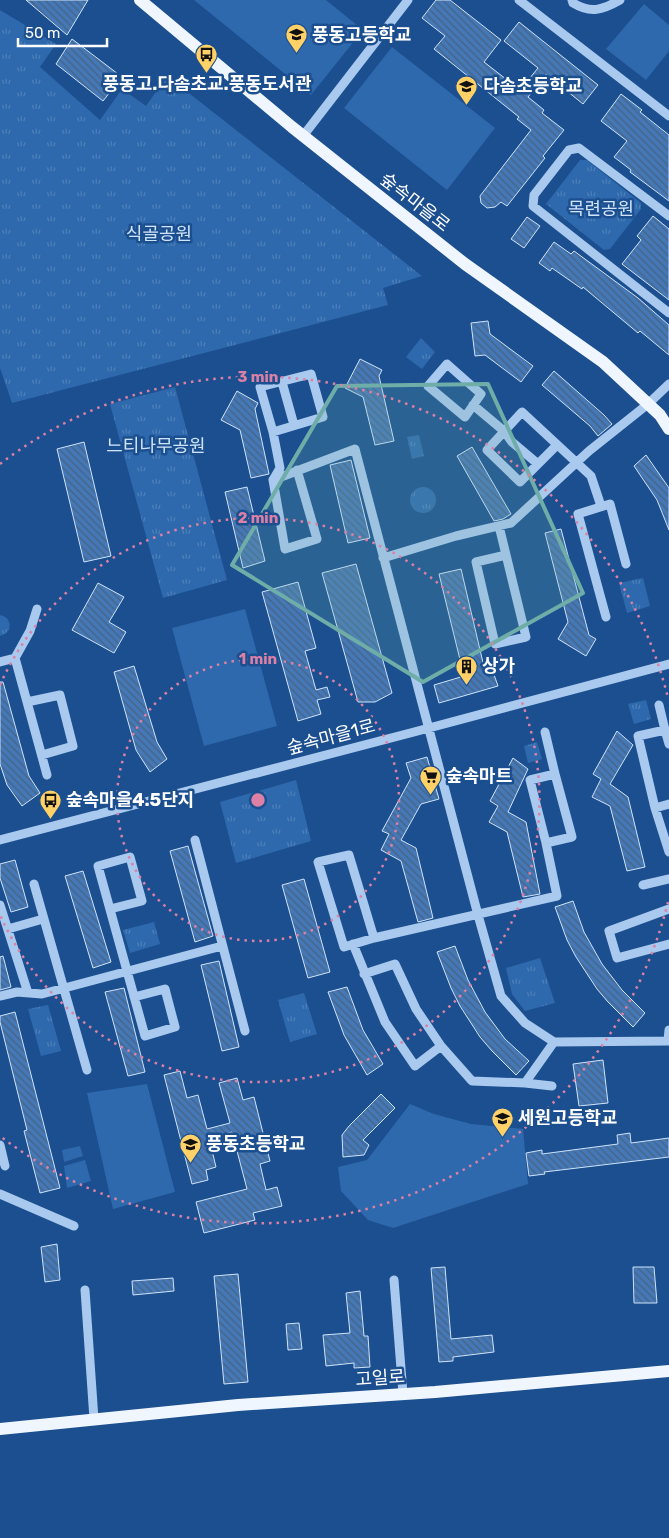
<svg xmlns="http://www.w3.org/2000/svg" width="669" height="1538" font-family="Rubik,'Noto Sans KR',sans-serif">
<defs>
<pattern id="park-tufts" width="24" height="20" patternUnits="userSpaceOnUse" patternTransform="scale(1.25)"><rect width="24" height="20" fill="#2e69ad"/><path d="M3 7l-1-3M5 7V3M7 7l1-3M15 17l-1-3M17 17v-4M19 17l1-3" fill="none" stroke="#4d80b9"/></pattern>
<pattern id="building-back-hatch" width="6" height="6" patternUnits="userSpaceOnUse" patternTransform="scale(1.25)"><rect width="6" height="6" fill="#4478b7"/><path d="M-1 5l2 2M0 0l6 6M5-1l2 2" fill="none" stroke="#486282"/></pattern>
</defs>
<rect width="100%" height="100%" fill="#1b4f8f"/>
<path fill="#2e69ad" d="M194 0H326L363 30 311 95Z
M644 4 669 25V51L646 80 606 49Z
M392 47 495 128 447 190 344 108Z
M245 609 277 726 204 746 172 628Z
M147 1084 175 1192 113 1209 87 1093Z
M410 1104 434 1114 471 1124 523 1129 528 1184 393 1228 368 1220 341 1191 338 1167 367 1160Z
M80 1146 83 1156 64 1162 62 1150Z
M85 1160 91 1181 67 1188 64 1166Z"/>
<path fill="url(#park-tufts)" d="M0 10 56 44 40 67 100 120 122 89 146 106 167 76 422 276 383 288 388 305 12 403 0 368Z
M580 160H587L641 203V209L610 249 604 250 546 204Z
M421 338 435 352 422 369 406 357Z
M175 387 227 580 163 598 110 404Z
M419 435 424 456 412 459 407 437Z
M410 500a13 13 0 1 1 26 0a13 13 0 1 1-26 0Z
M643 578 650 606 627 613 619 583Z
M0 615C8 617 11 622 9 630L5 634 0 636Z
M646 700 651 719 634 724 628 704Z
M537 742 542 759 528 763 524 746Z
M296 780 311 841 236 863 220 802Z
M154 922 160 944 130 953 123 930Z
M540 958 555 1003 525 1011 512 994 506 968Z
M304 993 317 1034 290 1042 278 1000Z
M48 1005 61 1051 41 1056 28 1009Z"/>
<path fill="url(#building-back-hatch)" stroke="#cfe3fa" d="M26 0H88L67 35Z
M436 0H450L501 40 484 62 520 90 538 68 504 41 519 22 598 85 583 104 546 74 528 97 544 110 542 113 564 130 543 156 545 158 507 206 501 202 495 207 487 208 481 203 480 196 531 130 517 119 519 117 434 49 445 36 422 18Z
M72 39 122 77 103 101 56 64Z
M621 94 642 110 640 112 669 135V201L630 172 631 170 614 157 627 141 601 121Z
M653 216 669 229V300L622 264 641 240 637 236Z
M527 217 540 226 524 248 511 239Z
M554 242 571 254 574 251 638 298 669 325V355L640 331 638 333 583 287 582 289 552 268 550 271 539 263Z
M488 321 490 334 533 366 521 382 485 355 475 356 471 323Z
M360 359 382 370 379 376 394 441 375 445 363 397 345 388Z
M554 371 604 415 612 424 598 436 590 426 542 385Z
M237 391 258 403 255 409 269 474 251 478 240 430 221 420Z
M84 442 111 556 84 562 57 449Z
M472 447 511 514 503 519 494 521 457 456Z
M646 455 669 488V530L657 500 634 466Z
M351 460 370 538 348 543 330 465Z
M247 487 265 561 243 568 225 492Z
M561 529 589 635 596 639 586 656 558 639 568 622 545 533Z
M356 564 392 693 375 702H358L322 573Z
M461 569 485 671 492 669 498 686 439 703 434 685 464 676 439 574Z
M298 582 316 648 305 651 316 690 327 687 330 697 317 700 321 714 298 721 262 592Z
M98 583 124 597 109 622 126 632 114 653 72 630Z
M134 666 157 742 167 759 150 772 136 750 114 672Z
M0 682H3L29 776 40 793 22 806 7 785 0 764Z
M617 731 633 745 610 784 628 797 645 867 627 871 610 806 592 797 601 779 593 774Z
M427 757 439 799 421 804 401 840 416 848 433 918 418 922 401 861 381 850 389 834 382 831 411 778 406 763Z
M513 758 528 769 508 812 526 822 540 894 523 897 507 832 489 822 498 806 490 801Z
M188 846 213 936 195 942 170 851Z
M15 860 28 907 11 912 0 878V864Z
M83 871 111 962 93 968 65 876Z
M304 879 330 972 308 978 282 885Z
M573 901 584 932 602 964 622 990 645 1013 633 1027 608 1002 597 989 576 957 567 940 555 907Z
M455 946 468 980 485 1012 505 1039 529 1061 516 1075 492 1051 480 1037 460 1006 451 988 437 952Z
M3 956 11 987 0 990V957Z
M219 961 239 1047 222 1051 201 965Z
M347 987 363 1030 383 1064 367 1075 344 1035 328 992Z
M124 988 145 1072 128 1076 105 992Z
M15 1012 60 1188 40 1193 24 1131 27 1130 0 1022V1016Z
M603 1060 608 1103 579 1106 573 1064Z
M180 1071 187 1098 198 1095 207 1129 230 1123 219 1083 237 1078 243 1100 254 1097 270 1161 260 1164 266 1190 277 1187 282 1206 253 1213 255 1220 204 1233 196 1202 247 1189 232 1132 209 1138 216 1167 206 1170 208 1180 192 1184 164 1075Z
M381 1094 395 1108 363 1140 369 1145 364 1155 343 1157 342 1135 349 1126Z
M630 1133 631 1143 669 1138V1157L544 1172 545 1174 529 1176 526 1153 542 1150V1154L618 1144 617 1135Z
M57 1244 60 1280 45 1282 41 1247Z
M445 1267 451 1339 492 1335 494 1352 453 1357V1361L439 1362 431 1268Z
M633 1267H654L657 1303H634Z
M238 1274 248 1382 224 1384 214 1276Z
M173 1278 174 1291 133 1295 132 1281Z
M360 1291 364 1336H368L370 1367 354 1368V1363L326 1366 323 1335 350 1333 346 1293Z
M299 1323 302 1349 288 1350 286 1324Z"/>
<g fill="none" stroke-linecap="round" stroke-linejoin="round">
<path stroke="#a9c9ee" stroke-width="9" d="M519 0 669 116
M572 0 573 3C591 14 602 10 620 0
M303 136 408 0
M669 216 579 148 569 150 534 195 533 206 669 313
M447 364 481 394 465 417 428 386Z
M282 382 294 425
M473 405 504 431 512 442 538 464
M273 432 323 417 311 374 260 387 273 432 280 468 273 480
M557 445 520 482 487 450 522 412 591 476 601 506
M297 470 317 539 285 549 273 480 355 449 478 915 501 996 525 1023 554 1042 669 1041
M499 526 526 637 495 644 476 562 506 555
M383 558 456 536 511 523 589 451 648 404 669 384
M606 617 578 514 610 504 626 564
M15 658 47 775
M0 662 15 658 30 631 37 609
M27 702 60 695 73 746 42 755
M659 705 665 730
M545 732 555 774
M669 744 665 730 638 736 655 808 669 852
M655 808 669 804
M0 840 414 732 669 664
M195 840 245 1031
M34 884 87 1070
M643 885 669 879
M0 905 28 993
M110 909 142 901 130 857 98 866 145 1036 175 1027 165 989 134 997
M669 909 609 931 617 958 669 944
M8 929 43 919
M374 938 344 947 318 862 349 855 374 938 557 896 546 843 530 780 555 774 572 837 546 843
M353 944 385 1022 415 1066 441 1046 416 1009 395 964 364 974
M0 996 17 992 42 994 222 946
M668 1041 669 1030
M441 1046 472 1081 525 1083 554 1042
M525 1083 552 1086
M0 1145 5 1166
M0 1194 74 1226
M394 1280 403 1394
M85 1290 94 1419"/>
<path stroke="#f0f6ff" stroke-width="12" d="M140 0 292 127 465 264 603 362 660 415 669 429
M0 1429 238 1405 435 1392 669 1371"/>
</g>
<path fill="#6fada8" fill-opacity="0.2" stroke="#6fada8" stroke-width="4" stroke-linejoin="round" d="M488 384 583 593 423 682 232 565 337 386Z"/>
<g fill="none" stroke="#dd80a5" stroke-width="2.5" stroke-dasharray="2.5 5">
<circle cx="258" cy="800" r="141"/>
<path d="M0 685A282 282 0 1 1 0 915"/>
<path d="M668 902A423 423 0 0 1 0 1136M0 464A423 423 0 0 1 668 698"/>
</g>
<defs>
<symbol id="school-pin" viewBox="-11 -11 22 30"><path d="M0 17L-7.5 6A9.5 9.5 0 1 1 7.5 6Z" fill="#ffd166" stroke="#1b4f8f"/><path d="M0-5L7-2L0 1L-7-2ZM-4 1L0 2.5L4 1V4Q0 6-4 4Z" fill="#111"/></symbol>
<symbol id="bus-pin" viewBox="-11 -11 22 30"><path d="M0 17L-7.5 6A9.5 9.5 0 1 1 7.5 6Z" fill="#ffd166" stroke="#1b4f8f"/><path d="M-5-6H5V4H4V6H2V4H-2V6H-4V4H-5ZM-3.5-4V0h7V-4ZM-3.5 1.2v1.5H-2V1.2ZM2 1.2v1.5H3.5V1.2Z" fill="#111"/></symbol>
<symbol id="building-pin" viewBox="-11 -11 22 30"><path d="M0 17L-7.5 6A9.5 9.5 0 1 1 7.5 6Z" fill="#ffd166" stroke="#1b4f8f"/><path d="M-4-6H4V6H1V3H-1V6H-4ZM-2.5-4.3h1.7v1.8h-1.7ZM.8-4.3h1.7v1.8H.8ZM-2.5-1h1.7V.8h-1.7ZM.8-1h1.7V.8H.8Z" fill="#111"/></symbol>
<symbol id="supermarket-pin" viewBox="-11 -11 22 30"><path d="M0 17L-7.5 6A9.5 9.5 0 1 1 7.5 6Z" fill="#ffd166" stroke="#1b4f8f"/><path d="M-6-5.5h2.5l.6 2H6L4.5 2H-2.5L-4.4-4H-6ZM-1.5 3.2a1.3 1.3 0 1 0 .1 0ZM3 3.2a1.3 1.3 0 1 0 .1 0Z" fill="#111"/></symbol>
</defs>
<g fill-rule="evenodd">
<use href="#school-pin" x="284" y="22" width="25" height="34"/>
<use href="#bus-pin" x="194" y="42" width="25" height="34"/>
<use href="#school-pin" x="454" y="74" width="25" height="34"/>
<use href="#building-pin" x="454" y="654" width="25" height="34"/>
<use href="#supermarket-pin" x="418" y="764" width="25" height="34"/>
<use href="#bus-pin" x="38" y="788" width="25" height="34"/>
<use href="#school-pin" x="490" y="1106" width="25" height="34"/>
<use href="#school-pin" x="178" y="1132" width="25" height="34"/>
</g>
<g text-anchor="middle" stroke-width="5" stroke-linejoin="round" paint-order="stroke">
<g font-size="18" font-weight="bold" fill="#fff" stroke="#1b4f8f" text-anchor="start">
<text x="312" y="41">풍동고등학교</text>
<text x="207" y="90" text-anchor="middle">풍동고.다솜초교.풍동도서관</text>
<text x="483" y="92">다솜초등학교</text>
<text x="482" y="672">상가</text>
<text x="446" y="782">숲속마트</text>
<text x="66" y="806">숲속마을4.5단지</text>
<text x="518" y="1124">세원고등학교</text>
<text x="206" y="1150">풍동초등학교</text>
</g>
<g font-size="18" fill="#fff" stroke="#1b4f8f">
<text transform="translate(415 202) rotate(38)" y="6">숲속마을로</text>
<text transform="translate(331 737) rotate(-15)" y="6">숲속마을1로</text>
<text transform="translate(380 1378) rotate(-4)" y="6">고일로</text>
</g>
<g font-size="18" fill="#cfe3fa" stroke="#1b4f8f">
<text x="601" y="215">목련공원</text>
<text x="159" y="240">식골공원</text>
<text x="156" y="452">느티나무공원</text>
</g>
</g>
<circle cx="258" cy="800" r="8" fill="#dd80a5" stroke="#1b4f8f" stroke-width="2.5"/>
<g font-size="15" text-anchor="middle" font-weight="bold" fill="#dd80a5" stroke="#1b4f8f" stroke-width="5" stroke-linejoin="round" paint-order="stroke">
<text x="258" y="382">3 min</text>
<text x="258" y="523">2 min</text>
<text x="258" y="664">1 min</text>
</g>
<path d="M18 38v8h89v-8" fill="none" stroke="#ffffff" stroke-width="2.5"/>
<text x="25" y="38" font-size="15" fill="#ffffff" stroke="#1b4f8f" stroke-width="4" paint-order="stroke">50 m</text>
</svg>
